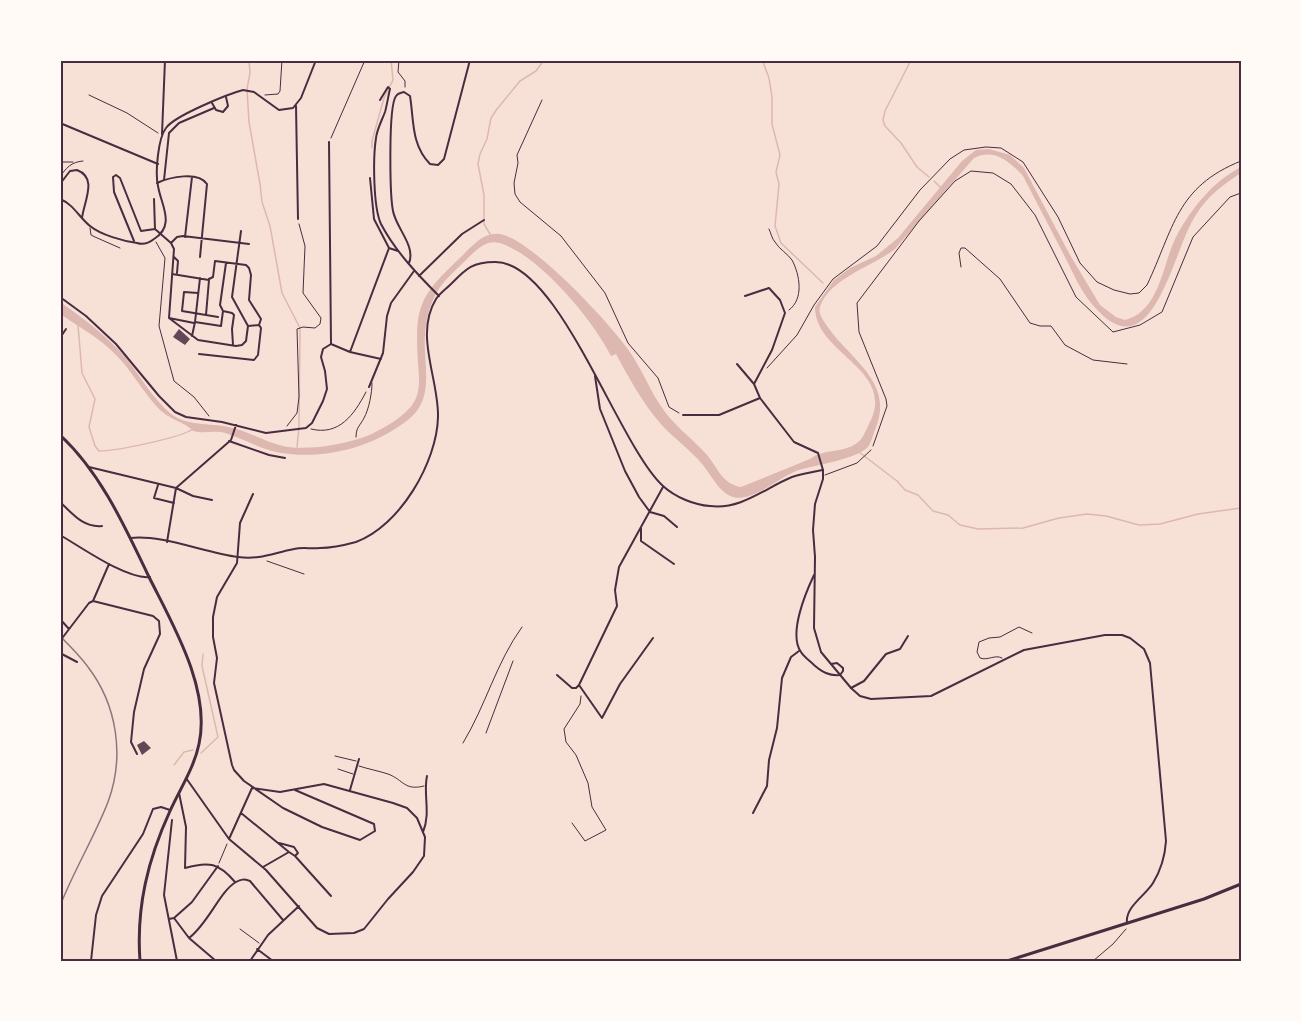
<svg xmlns="http://www.w3.org/2000/svg" width="1301" height="1021" font-family="'Sofia Sans Condensed',sans-serif">
<rect width="100%" height="100%" fill="#f7e1d7"/>
<path fill="#dcb8b0" d="M989 149 1010 155 1024 168 1070 255 1100 305 1116 317 1125 320C1160 311 1162 265 1176 237 1191 209 1212 182 1241 167V173C1220 187 1206 197 1193 220 1172 255 1151 376 1092 304 1081 291 1073 273 1065 257 1051 230 1037 203 1023 176 1009 161 994 148 974 158L894 250C872 266 828 280 820 307 818 313 822 318 825 323 848 359 896 381 875 430 873 435 871 443 868 447 856 459 816 465 799 470 780 476 753 503 733 497 719 493 711 474 702 464 690 449 673 438 660 423 642 402 629 378 616 354L611 356C594 322 550 270 517 251 493 237 486 240 466 260 455 271 440 283 434 298 426 314 424 334 425 351 426 376 431 401 409 419 373 448 322 461 276 452 258 448 242 438 225 433 214 430 204 434 193 431 187 423 170 420 159 409 143 392 132 371 116 355 100 338 79 327 60 314V302C83 318 106 335 124 356 140 375 152 398 171 414 186 426 210 423 228 427 245 430 262 440 279 445 302 452 344 445 367 436 383 429 405 417 414 402 421 390 419 375 418 363 414 303 421 295 463 255 473 245 484 232 500 234 532 240 607 320 627 348 642 368 650 392 665 412 677 428 694 440 707 455 718 468 722 484 741 487L810 459C824 448 842 454 857 443 863 439 866 430 869 424 898 369 815 355 815 307L834 280 850 268 876 256 898 238 962 161 976 150Z"/>
<g fill="none" stroke-linecap="round" stroke-linejoin="round">
<path stroke="#dcb8b0" stroke-width="1.5" d="M249 60 250 73 247 89 249 122 260 184 262 202 270 226 282 293 300 328 299 427 297 447
M765 60 763 62 769 78 772 97V124L780 155 776 172 779 184 775 226 781 243 823 283
M911 60 885 111 883 120 885 126 901 143 917 167 929 177
M372 148V141L384 98 393 80 391 60
M934 181 940 187
M490 234 484 224V195L478 164 480 154 487 139 491 118 497 109 520 81 536 71 544 60
M78 325 82 373 95 399 89 427 95 446 99 451C116 451 180 438 193 429
M859 452 897 481 905 490 918 495 933 511 948 515 960 525 978 529 1023 528 1059 518 1087 514 1106 516 1139 525 1160 524 1198 514 1241 508
M201 753 218 737 202 666 203 654
M174 765 184 752 193 750"/>
</g>
<path fill="#644757" d="M179 329 190 339 185 345 173 337Z
M144 741 151 748 142 755 137 745Z"/>
<g fill="none" stroke-linecap="round" stroke-linejoin="round">
<path stroke="#4a2c40" stroke-width="1" d="M399 60 398 72 405 81V87
M89 95 127 113 158 133
M265 95 278 94 280 91 282 60
M542 100 517 155 518 163 514 183 515 194 520 202 561 236 605 293 628 343 658 378 669 407 679 413
M331 138 365 60
M769 229C771 233 772 239 775 242 779 249 788 254 792 260 800 275 804 299 789 310
M156 242 165 258 159 326 174 381 194 397 209 416
M961 267 959 253 961 248H965L1000 279 1030 323 1040 326H1051L1065 345 1093 360 1127 364
M767 368 797 335 814 305 833 279 877 246 920 190 950 159 964 150 986 147 1001 148 1023 162 1058 217 1080 263 1097 282 1114 290 1130 294 1139 293 1147 285C1174 228 1176 187 1241 161
M287 426 297 413 299 397 297 329 303 327 315 328 320 324 321 318 303 293 305 246 299 224
M311 429C339 436 354 415 366 392
M873 446 887 406 886 399 859 332 857 303 919 221 955 181 971 171 993 173 1011 184 1035 215 1076 297 1113 332 1140 325 1162 312 1193 237 1230 197 1241 193
M267 561 304 574
M486 733 513 661
M463 743C486 705 496 663 522 627
M572 823 585 841 606 830 592 807 588 783 576 755 566 742 564 729 580 704 581 696
M219 863 227 844
M1093 961 1113 944 1126 929"/>
<path stroke="#4a2c40" stroke-width="1" d="M60 162H73
M60 177C66 168 71 162 83 161
M90 228 91 235 95 237 120 248
M356 437C356 427 360 426 364 418 369 409 372 393 372 383
M825 475 857 463 871 450
M1002 658C995 654 988 661 980 658L977 652 979 642 989 638 1000 637 1019 627 1032 633
M335 756 356 761
M359 766C368 769 379 771 388 774 404 780 404 791 424 786
M338 769 353 774
M240 929 259 943"/>
<path stroke="#4a2c40" stroke-width="2" d="M380 100 388 87 390 89C388 97 387 105 385 112 382 120 377 129 376 138 373 157 373 207 381 224 395 251 418 275 439 296
M212 103 216 110 223 112 228 106 226 97
M296 106 298 219
M60 123 158 164
M162 134 165 60
M370 178 374 219 389 248
M164 180 169 133 179 123 214 108
M157 183C170 177 198 171 207 184L200 257
M60 184 70 171 77 170C98 178 84 201 82 218
M154 199 155 229
M185 237 192 177
M134 241 114 192 113 177 116 175 120 178 141 231 155 229 171 243 174 249 169 318 198 340 236 346 242 345 246 341 248 326 232 297 241 231
M171 243 177 237 183 236 249 244
M174 257 178 261 177 273
M226 263 220 305 223 311 232 313 234 315 232 329 233 345
M409 263C416 246 396 228 393 211 390 196 388 107 396 96 398 93 401 93 404 92L410 96C414 120 411 145 430 164L438 165 444 159 470 60
M172 274 209 280 206 315 182 311 184 292 198 293
M419 276 462 234 484 220
M209 279 213 277 215 261 246 265 249 268 251 275 249 300 261 319 259 325
M745 296 769 288 780 300 785 313 772 350 754 384 760 398 794 442 818 453 823 470
M60 297 86 316 116 344 159 396 175 412 186 417 222 422 266 433 306 428 312 423 323 401 327 389 325 371 321 357 323 349 331 344 329 142
M206 315 218 317
M169 318 194 323
M195 322 221 326 223 311
M192 336 195 322 200 278
M60 338 66 329
M331 344 350 352 381 359
M350 352 389 248 398 251
M199 354 254 360 258 355 261 328 259 325 248 326
M737 364 754 384
M595 376 600 409 625 471 639 497 650 512 664 516 677 527
M369 387 383 353 387 316 391 303 414 271
M683 415H719L760 398
M229 441 269 455 285 458
M89 467 176 488 193 496 212 500
M158 485 154 498 174 503
M253 494 240 523 237 563 217 597 213 617V637L217 658 214 683 232 765 234 770 244 781 283 808 322 827 360 840 375 831 374 824 295 790
M60 502C72 513 83 528 102 526
M641 528V541L674 564
M60 535C81 547 127 580 150 577
M167 542 176 488 231 440 236 425
M814 575C806 592 788 634 801 652 804 657 810 661 814 665 822 672 829 676 840 675L843 671V668L837 663 831 664
M93 601 153 616 159 621 160 634 144 669 134 712 131 742 137 754
M60 619 69 629
M60 641 89 603 93 601 109 564
M60 653 77 662
M557 675 572 688H576L579 685 617 606 615 590 619 567 663 487
M579 685 602 718 620 684 653 638
M851 688 864 681 886 654 900 649 908 636
M186 778 229 839 266 870 317 928 329 934 354 933 364 929 388 899 413 872 424 856 425 837 417 818 407 808 393 803 324 784 280 792 252 788
M350 790 359 759
M179 793 186 827 185 868C209 861 219 863 235 882
M241 813 289 852 295 856 298 853 294 847 279 843
M753 813 767 786 769 760 777 728 782 678 791 657 799 651
M172 820 164 895 177 961
M423 832C431 813 423 794 427 776
M229 839 252 788
M295 856 331 896
M263 867 289 852
M174 918 192 902 218 866
M169 919 174 918 189 938 216 961
M189 938C208 924 220 891 236 882 241 879 244 879 250 881L283 920
M257 949 273 961
M91 961 96 915 102 896 143 834 153 809 161 807 170 810
M250 961 268 935 299 906"/>
<path stroke="#4a2c40" stroke-width="2" d="M60 199C73 204 79 217 90 226 101 235 123 241 137 243 143 245 149 243 154 239 176 225 161 205 158 186 155 173 158 138 166 128 174 116 228 94 243 90L254 92 279 110 293 108 301 98 316 60
M130 538C162 534 205 553 238 557 260 560 273 553 294 549 302 547 311 549 320 548 331 548 345 545 356 542 400 526 437 462 438 417 439 379 414 335 436 299 440 293 446 289 451 284 466 269 472 262 495 262 559 261 618 445 663 486 675 497 694 505 710 506 741 510 765 488 792 477 802 474 813 472 823 470V479L815 504 813 530 815 557 814 628 821 652 851 688 860 696 871 699 931 696 1024 650 1105 635H1122L1130 638 1144 649 1150 663 1166 841C1165 856 1161 870 1153 883 1145 896 1125 907 1127 923"/>
<path stroke="#4a2c40" stroke-width="3" d="M60 435C101 473 125 527 149 577 173 625 211 689 199 744 194 768 180 789 170 811 148 859 136 907 140 961
M1007 961 1204 899 1241 884"/>
<path stroke="#8f747c" stroke-width="1.5" d="M60 636C70 646 80 656 88 667 117 705 125 756 108 802 94 838 74 870 60 906"/>
</g>
<rect width="1301" height="1021" fill="none" stroke="#fffaf5" stroke-width="123"/>
<rect x="62" y="62" width="1178" height="898" fill="none" stroke="#4a2c40" stroke-width="2"/>
</svg>
